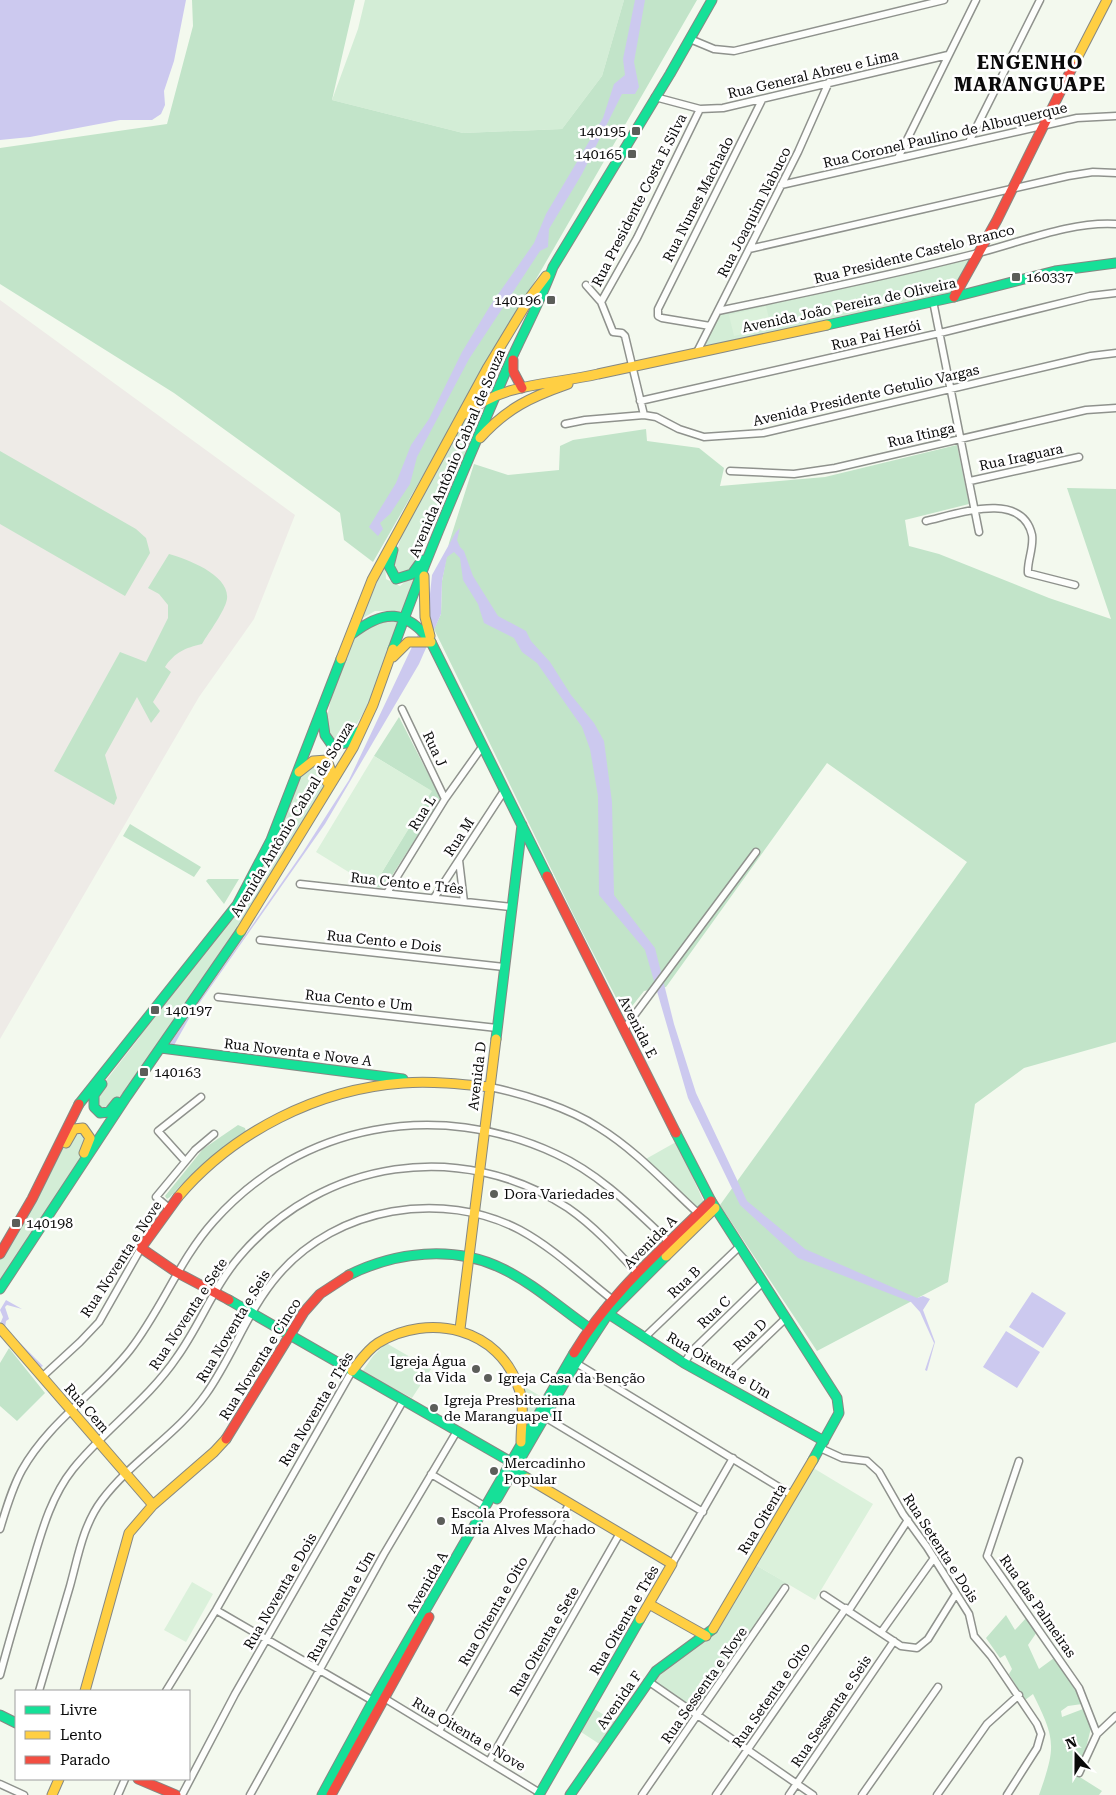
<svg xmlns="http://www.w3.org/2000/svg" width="1116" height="1795" font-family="'Roboto Serif',serif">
<rect width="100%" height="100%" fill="#f3f9ee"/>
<path fill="#eeebe7" d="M0 300 295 515 254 619 199 697 0 1039Z"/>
<path fill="#d3edd6" d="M365 0H624L602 76 562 129 463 133 332 100 358 29Z
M975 256 954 297 697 352 719 313Z
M492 396 418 560 401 577 391 568 407 520 463 421Z
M385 564 386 579 400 586 421 568 402 611H375L361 619Z
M400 619C388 650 366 730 338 743L325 731C329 703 344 634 373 622 380 618 392 620 400 619Z
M325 758 333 772 236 939 118 1102 97 1110 94 1096 139 1038 152 1013 246 892 303 770Z
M74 1128 92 1135 78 1164 0 1292V1255Z
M676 1142 704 1202 696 1209 644 1160Z
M386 1343 431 1369 412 1398 362 1372 373 1356Z
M520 1384 545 1399 522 1443Z
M752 1563 787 1583 697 1714 649 1680 710 1634Z
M591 1707 619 1724 604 1747 578 1730Z"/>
<path fill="#c2e4c9" d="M192 0H355L332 100 463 133 562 129 602 76 624 0H697L373 562 344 540 340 513 174 393 0 284V148L167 124 193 26Z
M646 429 647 441 699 448 724 468 720 486 825 477 957 445 969 504 905 520 909 546 939 554 1049 598 1111 619 1067 488 1116 489V1042L1024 1068 975 1104 948 1282 817 1351 720 1205 967 862 827 763 666 987 644 991 625 1015 576 920 434 629 441 614 442 581 449 543 474 464 508 475 559 470 560 446 573 440Z
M0 451 136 529 146 538 150 553 125 596 0 524Z
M169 554C187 559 230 575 227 599 225 611 209 632 202 644 185 648 175 652 165 667L171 672 153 702 160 711 151 723 137 697 105 755 117 798 114 805 54 771 120 652 146 662 168 618V605L159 594 148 588Z
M399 717 441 799 384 888 373 887 431 791 374 756Z
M130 824 201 867 194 877 123 836Z
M208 879H239L224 904 206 881Z
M238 1125 245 1128 246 1132C217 1151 193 1171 170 1197L167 1199 165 1196 203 1149Z
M9 1348 45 1393 17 1421 0 1406V1363Z
M1006 1615 1015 1630 1027 1617 1037 1632 1028 1645 1039 1669 1054 1658 1076 1690 1082 1704 1068 1706 1061 1711 1062 1717 1083 1709 1091 1728 1086 1748 1075 1774 1102 1791 1099 1795H1039C1056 1747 1056 1740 1033 1694L1025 1700 1009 1674 1012 1669 1005 1655 1000 1658 986 1638Z"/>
<path fill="#dbf1db" d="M766 306 771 327 734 336 729 315Z
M374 756 432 791 373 887 316 852Z
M810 1466 873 1504 815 1600 752 1563Z
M192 1582 213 1594 186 1642 164 1630Z"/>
<path fill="#ccc9ef" d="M0 0H186L174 61 164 91 165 105 161 114 152 120H120L30 137 0 140Z
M635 0H645L634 62 639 87 635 94H622L582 174 549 229 548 247 540 251 469 359 417 457 410 484 390 514 380 523 383 529 378 536 369 527 396 483 411 445 429 419 462 352 490 306 534 243 546 214 603 118 614 84 625 75 623 59Z
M460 528 457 540 460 547 464 551 473 576 498 616 526 631 531 641 550 662 571 695 594 723 604 741 612 802 614 895 655 948 674 1024 696 1093 747 1201 805 1249 917 1298 923 1296 930 1299 923 1310 935 1342 927 1371 925 1370 934 1343 920 1312 911 1302 798 1258 740 1205 688 1098 645 950 599 895 598 796 590 749 582 727 537 663 522 652 514 638 484 623 478 604 463 580 460 558 454 552 447 557 442 581 441 614 419 664 325 824 191 1015 173 1047 169 1045 303 852 349 780 428 613 432 575 456 532Z
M1032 1292 1066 1313 1043 1348 1009 1327Z
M6 1300 22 1309 7 1305 5 1307 9 1319 6 1321 5 1328 43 1366 39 1368 0 1324 3 1317 0 1310Z
M1006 1331 1040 1352 1017 1388 983 1367Z"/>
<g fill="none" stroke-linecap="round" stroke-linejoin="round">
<defs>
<path id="street" d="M690 39 714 49 734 51 944 0
M655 97 700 109 723 108 948 55
M969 142 1040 0
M898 158 976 0
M781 185 1077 118 1116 116
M749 249 1068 176 1093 172 1116 173
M586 285 601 302 613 332 622 333 625 336 644 415
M933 301 979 532
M601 302 637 238 700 109
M718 311C805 293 892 275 978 253 1021 242 1072 221 1116 224
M710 326 662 318 658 316V309L762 100
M697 352 798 152 829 82
M640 401 940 333 1090 296 1116 293
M565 424 585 420 644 415 656 417 679 429 704 437 763 433 1091 356 1116 353
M730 471 794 474 835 468 1086 410 1116 408
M970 481 1079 457
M926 521C957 514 1022 490 1032 535 1034 548 1027 561 1028 573L1075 585
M402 709 445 799
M459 860 464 902
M300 884 511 907
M387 893 445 799 482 747
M434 898 504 791
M260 940 504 967
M218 997 497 1028
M624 1029 756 852
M490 1087C524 1094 569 1108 598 1127 637 1151 667 1185 700 1215
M185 1161 158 1131 201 1097
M169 1208 156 1197 195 1150 214 1134
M645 1337 740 1246
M576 1363 792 1495
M684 1363 693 1350 763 1282
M732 1370 786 1318
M42 1377 80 1342 99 1322 141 1248
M543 1416 703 1512
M820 1448 842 1458 867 1461 879 1472 903 1514 927 1547 969 1614 974 1636 991 1656 1037 1724 1041 1734 1037 1748 1007 1795
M1019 1461 987 1556 1079 1688 1097 1734
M431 1474 486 1507
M0 1529C6 1509 12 1488 22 1470 49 1422 97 1392 130 1350 162 1309 179 1260 214 1221 301 1123 438 1099 556 1154 600 1174 634 1209 669 1242
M672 1564 733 1458
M824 1595 901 1646 917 1648 928 1639 956 1594
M216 1610 373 1701 384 1698 540 1793
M849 1610 908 1520
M882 1631 934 1558
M0 1675C9 1641 19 1608 29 1574 40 1538 49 1499 73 1469 105 1429 148 1400 177 1357 200 1325 214 1286 240 1256 323 1159 461 1138 568 1208 594 1226 616 1250 637 1273
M648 1681 813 1795
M39 1691C49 1656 60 1621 70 1586 78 1557 83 1525 102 1500 132 1460 177 1435 206 1394 233 1356 248 1309 279 1274 337 1207 442 1189 520 1230 555 1249 583 1277 614 1301
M166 1691 216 1610 352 1371
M439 1731 570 1503
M490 1760 620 1533
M1079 1773 1097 1734 1116 1716
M0 1784 24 1795
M118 1795 125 1779
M182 1795 235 1694 403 1401
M250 1795 384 1554 457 1431
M642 1795 785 1588
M716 1795 846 1608
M789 1795 894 1641
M862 1795 938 1687
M937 1795 987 1724 1019 1695"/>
<path id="fast" d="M553 267 670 74 712 0
M827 325 954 297 1055 271 1116 263
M393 550 389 566 396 579 412 574 422 560
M352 634C384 609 406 609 431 642
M431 642 547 876
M393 649C427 554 467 463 506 371 521 336 540 303 553 267
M322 714 325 735 332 745 346 743 358 732
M496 1039 522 825
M161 1048 403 1079
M102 1084 94 1095V1107L100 1113 109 1112 117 1102
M79 1104 237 905 271 840 341 659
M676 1133 711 1201 837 1398 839 1413 813 1460
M349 1275C395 1252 453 1245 501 1268 533 1283 560 1308 589 1328
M0 1289 127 1096 241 931
M229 1300 511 1462 514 1470 527 1478
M604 1311 684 1363 824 1441
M497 1499 576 1363 608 1314 666 1256
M0 1715 16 1723
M322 1795 373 1701 574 1353
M539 1795 640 1619
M570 1795 656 1671 713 1629"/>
<path id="slow" d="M1073 66 1107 0
M465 414C504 382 552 385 598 374 674 358 751 341 827 325
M480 438C507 408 531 397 568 384
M424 576 425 617 430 636
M393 657 408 642H431
M341 659 372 580 488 367 531 296 546 276
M299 772 313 761 327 760 331 771 327 782
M241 931 353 748 373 705 393 649
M66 1143 74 1129 83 1128 90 1138 84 1153
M178 1197C233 1132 318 1089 403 1083 432 1081 461 1084 490 1087
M666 1256 715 1208
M0 1328 153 1505
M460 1329 496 1039
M352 1371C360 1361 367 1350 378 1343 429 1312 500 1328 519 1389 525 1405 521 1425 521 1442
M527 1478 672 1564 640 1619
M649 1604 706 1636
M713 1629 813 1460
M85 1691 129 1533 153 1505 214 1452 226 1439
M52 1795 59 1779"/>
<path id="jam" d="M954 297 997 220 1073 66
M513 360V371L522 388
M547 876 676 1133
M178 1197 141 1248 176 1272 229 1300
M0 1254 32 1199 79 1104
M574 1353C609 1294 663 1249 711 1201
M226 1439 304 1312 320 1294 349 1275
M138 1779 176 1795
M331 1795 429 1617"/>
</defs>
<use href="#street" stroke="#8f928d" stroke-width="9"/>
<use href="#fast" stroke="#868883" stroke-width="11"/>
<use href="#slow" stroke="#868883" stroke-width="11"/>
<use href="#jam" stroke="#868883" stroke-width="11"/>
<use href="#street" stroke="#fdfefc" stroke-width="6"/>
<use href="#fast" stroke="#16e098" stroke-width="9"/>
<use href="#slow" stroke="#ffcf43" stroke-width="9"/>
<use href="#jam" stroke="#f24e42" stroke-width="9"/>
</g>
<g fill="#5c5e5a" stroke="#fff" stroke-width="2">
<rect x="631" y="126" width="10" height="10" rx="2.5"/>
<rect x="627" y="149" width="10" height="10" rx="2.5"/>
<rect x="1011" y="272" width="10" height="10" rx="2.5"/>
<rect x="546" y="295" width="10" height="10" rx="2.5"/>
<rect x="150" y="1005" width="10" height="10" rx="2.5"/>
<rect x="139" y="1067" width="10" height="10" rx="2.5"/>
<circle cx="494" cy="1194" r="5"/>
<rect x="11" y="1218" width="10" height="10" rx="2.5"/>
<circle cx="476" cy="1369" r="5"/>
<circle cx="488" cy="1378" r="5"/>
<circle cx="434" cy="1408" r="5"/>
<circle cx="494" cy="1471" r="5"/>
<circle cx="441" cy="1521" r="5"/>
</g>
<g text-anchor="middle" stroke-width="5" stroke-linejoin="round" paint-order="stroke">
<g font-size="14" fill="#0a0a0a" stroke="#fff">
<text transform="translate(813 74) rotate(-13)" y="5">Rua General Abreu e Lima</text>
<text transform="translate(945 135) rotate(-13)" y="5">Rua Coronel Paulino de Albuquerque</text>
<text transform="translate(698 199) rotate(-63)" y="5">Rua Nunes Machado</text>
<text transform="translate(639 200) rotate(-63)" y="5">Rua Presidente Costa E Silva</text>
<text transform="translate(754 212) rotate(-63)" y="5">Rua Joaquim Nabuco</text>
<text transform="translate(914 254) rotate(-14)" y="5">Rua Presidente Castelo Branco</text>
<text transform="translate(849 305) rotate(-12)" y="5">Avenida João Pereira de Oliveira</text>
<text transform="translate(876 335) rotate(-13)" y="5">Rua Pai Herói</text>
<text transform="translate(866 395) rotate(-13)" y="5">Avenida Presidente Getulio Vargas</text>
<text transform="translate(921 435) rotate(-13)" y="5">Rua Itinga</text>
<text transform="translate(457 453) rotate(-67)" y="5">Avenida Antônio Cabral de Souza</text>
<text transform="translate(1021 457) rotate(-12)" y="5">Rua Iraguara</text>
<text transform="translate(435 749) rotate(65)" y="5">Rua J</text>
<text transform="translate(422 813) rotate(-58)" y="5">Rua L</text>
<text transform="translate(292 819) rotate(-59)" y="5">Avenida Antônio Cabral de Souza</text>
<text transform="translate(459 837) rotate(-57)" y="5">Rua M</text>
<text transform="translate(407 883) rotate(6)" y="5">Rua Cento e Três</text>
<text transform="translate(384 941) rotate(6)" y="5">Rua Cento e Dois</text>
<text transform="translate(359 1000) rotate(6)" y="5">Rua Cento e Um</text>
<text transform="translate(638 1027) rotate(63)" y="5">Avenida E</text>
<text transform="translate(298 1052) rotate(7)" y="5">Rua Noventa e Nove A</text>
<text transform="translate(477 1076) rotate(-83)" y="5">Avenida D</text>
<text transform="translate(650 1242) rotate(-45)" y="5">Avenida A</text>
<text transform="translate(121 1259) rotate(-57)" y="5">Rua Noventa e Nove</text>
<text transform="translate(684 1282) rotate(-44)" y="5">Rua B</text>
<text transform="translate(714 1312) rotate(-44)" y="5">Rua C</text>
<text transform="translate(188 1314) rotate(-57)" y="5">Rua Noventa e Sete</text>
<text transform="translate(233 1326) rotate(-59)" y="5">Rua Noventa e Seis</text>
<text transform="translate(750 1335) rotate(-44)" y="5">Rua D</text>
<text transform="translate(260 1359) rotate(-58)" y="5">Rua Noventa e Cinco</text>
<text transform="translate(719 1365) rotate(30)" y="5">Rua Oitenta e Um</text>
<text transform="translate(87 1408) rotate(49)" y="5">Rua Cem</text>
<text transform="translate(316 1409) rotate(-59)" y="5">Rua Noventa e Três</text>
<text transform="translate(762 1519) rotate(-59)" y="5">Rua Oitenta</text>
<text transform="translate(941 1548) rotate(57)" y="5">Rua Setenta e Dois</text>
<text transform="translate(427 1582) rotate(-60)" y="5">Avenida A</text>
<text transform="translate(280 1591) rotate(-60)" y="5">Rua Noventa e Dois</text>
<text transform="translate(341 1606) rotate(-61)" y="5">Rua Noventa e Um</text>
<text transform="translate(1038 1606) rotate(55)" y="5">Rua das Palmeiras</text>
<text transform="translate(493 1611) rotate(-60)" y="5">Rua Oitenta e Oito</text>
<text transform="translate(624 1620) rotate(-60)" y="5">Rua Oitenta e Três</text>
<text transform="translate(544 1641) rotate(-60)" y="5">Rua Oitenta e Sete</text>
<text transform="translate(704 1685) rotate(-55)" y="5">Rua Sessenta e Nove</text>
<text transform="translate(771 1695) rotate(-55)" y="5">Rua Setenta e Oito</text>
<text transform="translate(619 1700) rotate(-55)" y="5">Avenida F</text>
<text transform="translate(831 1711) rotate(-56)" y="5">Rua Sessenta e Seis</text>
<text transform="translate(469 1734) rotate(31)" y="5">Rua Oitenta e Nove</text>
</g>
<g font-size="14" fill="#0a0a0a" stroke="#fff" text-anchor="start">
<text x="626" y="136" text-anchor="end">140195</text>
<text x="622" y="159" text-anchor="end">140165</text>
<text x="1026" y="282">160337</text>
<text x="541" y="305" text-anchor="end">140196</text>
<text x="165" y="1015">140197</text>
<text x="154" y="1077">140163</text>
<text x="504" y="1199">Dora Variedades</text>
<text x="26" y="1228">140198</text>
<text x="466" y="1366" text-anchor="end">Igreja Água<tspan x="466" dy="16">da Vida</tspan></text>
<text x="498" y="1383">Igreja Casa da Benção</text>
<text x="444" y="1405">Igreja Presbiteriana<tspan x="444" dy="16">de Maranguape II</tspan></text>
<text x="504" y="1468">Mercadinho<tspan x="504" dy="16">Popular</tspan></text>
<text x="451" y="1518">Escola Professora<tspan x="451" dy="16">Maria Alves Machado</tspan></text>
</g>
<g font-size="19" font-weight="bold" letter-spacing="1" fill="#0a0a0a" stroke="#fff">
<text x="1030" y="69">ENGENHO<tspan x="1030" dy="22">MARANGUAPE</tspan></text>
</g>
</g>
<rect x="15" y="1690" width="175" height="90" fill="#ffffff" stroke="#9d9d9d"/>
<rect x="25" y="1706" width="25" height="8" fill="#16e098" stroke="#9d9d9d"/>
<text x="60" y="1715" font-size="15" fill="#0a0a0a">Livre</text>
<rect x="25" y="1731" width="25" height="8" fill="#ffcf43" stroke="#9d9d9d"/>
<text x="60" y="1740" font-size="15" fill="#0a0a0a">Lento</text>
<rect x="25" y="1756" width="25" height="8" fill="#f24e42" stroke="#9d9d9d"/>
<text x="60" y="1765" font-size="15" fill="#0a0a0a">Parado</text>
<g transform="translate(1076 1755) rotate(339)" stroke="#ffffff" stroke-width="4" paint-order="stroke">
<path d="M0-4L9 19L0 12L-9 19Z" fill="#0a0a0a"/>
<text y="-8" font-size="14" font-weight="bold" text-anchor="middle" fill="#0a0a0a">N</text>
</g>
</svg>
